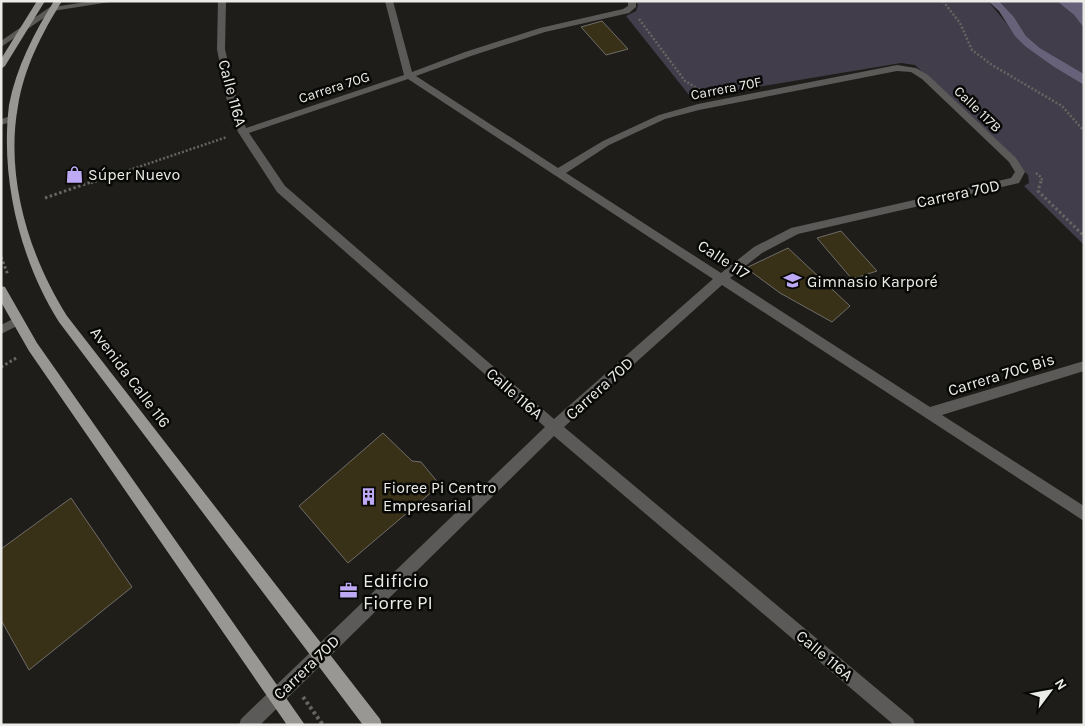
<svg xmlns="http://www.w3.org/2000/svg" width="1085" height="726" font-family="Karla,sans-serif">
<rect width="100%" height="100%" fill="#1f1d1a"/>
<path fill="#413d4b" d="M635 1H988L1026 47 1054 67 1084 85V245L1024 186 1029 183 1028 175 915 65 901 63 727 92 693 100 626 16 636 11 638 5Z
M999 1H1058L1074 15 1084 28V74L1040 48 1026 36 1014 17Z"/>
<path fill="#67617a" d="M988 1H999L1014 17 1026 36 1040 48 1084 74V85L1054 67 1026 47 1015 36 999 11Z
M1057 1H1084V28L1074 15Z"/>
<path fill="#393018" stroke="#6f6d69" d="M602 21 628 49 606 55 581 27Z
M841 231 877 271 852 279 817 238Z
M788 248 850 306 832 322 780 293 746 268Z
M383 433 412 461 421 462 440 485 348 563 299 506Z
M71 498 132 587 29 670 1 620V549Z"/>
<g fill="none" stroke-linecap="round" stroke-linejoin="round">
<path stroke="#666562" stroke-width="2.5" stroke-dasharray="2 2" stroke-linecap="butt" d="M943 1 960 23 972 50 992 65 1062 106 1084 131
M639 19 685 81 702 91
M1036 173 1042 178 1041 183
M91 183 227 137"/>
<path stroke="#666562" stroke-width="3" stroke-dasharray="2.5 2.5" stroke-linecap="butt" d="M1041 181 1038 191 1084 236
M45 198 94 181
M1 257 8 275
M1 367 18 357"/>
<path stroke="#666562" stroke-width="4" stroke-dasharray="3 3" stroke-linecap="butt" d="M303 697 323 725"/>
<path fill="#5b5a58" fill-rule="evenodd" d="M17 317 21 318 22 321 21 324 1 334V325Z"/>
<path fill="#5b5a58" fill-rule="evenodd" d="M93 1H116L53 11 49 9 53 7Z
M218 1H226L225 49 237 101 246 128 404 75 385 1H393L412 72 465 52 540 28 623 9 628 6V1H636V7L629 13 545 32 471 56 416 76 558 168 603 141 659 115 698 104 897 65 916 68 928 75 1016 158 1025 172 1019 183 798 234 762 253 730 278 930 407 1084 361V371L942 415 1084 506V521L722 285 564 427 913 719 915 725H894L554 436 260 725H239L241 719 545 427 277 192 238 132 227 101 217 49ZM897 71 911 72 922 79 1009 162 1015 172 1011 178 791 228 754 247 721 273 566 173 609 145 665 119 699 110ZM408 79 713 279 554 419 285 186 249 133Z"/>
<path fill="#5b5a58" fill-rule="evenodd" d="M50 7 57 9 1 47V41Z
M11 116 16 119 14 121 1 125V119Z"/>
<path fill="#999794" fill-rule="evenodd" d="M37 1H45L5 66 1 69V59Z
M54 1H62C42 33 24 68 18 106 5 177 29 256 67 316L380 719 382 725H363L59 322C20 260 0 179 9 105 16 68 34 33 54 1Z
M1 286 5 287 37 343 305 725H287L29 351 1 302Z"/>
</g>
<defs>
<symbol id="shop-bare" viewBox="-9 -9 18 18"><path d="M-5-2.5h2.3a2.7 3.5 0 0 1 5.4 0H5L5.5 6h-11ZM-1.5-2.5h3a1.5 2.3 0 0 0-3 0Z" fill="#bea9f4" stroke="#080806" stroke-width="2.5" paint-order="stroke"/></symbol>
<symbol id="school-bare" viewBox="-9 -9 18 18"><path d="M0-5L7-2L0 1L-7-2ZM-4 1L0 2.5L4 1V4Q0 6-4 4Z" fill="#bea9f4" stroke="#080806" stroke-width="2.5" paint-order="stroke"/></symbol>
<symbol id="building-bare" viewBox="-9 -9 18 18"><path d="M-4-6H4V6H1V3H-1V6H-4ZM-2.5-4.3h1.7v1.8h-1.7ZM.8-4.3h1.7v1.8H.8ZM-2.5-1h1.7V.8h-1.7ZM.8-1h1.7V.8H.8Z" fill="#bea9f4" stroke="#080806" stroke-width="2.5" paint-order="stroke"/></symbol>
<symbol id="office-bare" viewBox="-9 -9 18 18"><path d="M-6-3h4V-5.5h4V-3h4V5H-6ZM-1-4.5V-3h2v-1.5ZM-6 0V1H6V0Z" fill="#bea9f4" stroke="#080806" stroke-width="2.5" paint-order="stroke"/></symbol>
</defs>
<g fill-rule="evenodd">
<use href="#shop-bare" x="62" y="162" width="25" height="25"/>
<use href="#school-bare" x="780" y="268" width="25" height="25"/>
<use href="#building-bare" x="356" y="484" width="25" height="25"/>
<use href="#office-bare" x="336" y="578" width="25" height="25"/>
</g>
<g text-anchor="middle" stroke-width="5" stroke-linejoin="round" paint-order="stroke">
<g font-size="14" fill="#ebebe8" stroke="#080806">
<text transform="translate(334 87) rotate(-18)" y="5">Carrera 70G</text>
<text transform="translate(726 88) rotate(-11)" y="5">Carrera 70F</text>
<text transform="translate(978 109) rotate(44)" y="5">Calle 117B</text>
</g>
<g font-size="16" fill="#ebebe8" stroke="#080806">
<text transform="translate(233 93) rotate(75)" y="6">Calle 116A</text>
<text transform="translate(958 193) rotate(-12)" y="6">Carrera 70D</text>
<text transform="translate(724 259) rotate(33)" y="6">Calle 117</text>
<text transform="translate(1001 374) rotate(-17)" y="6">Carrera 70C Bis</text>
<text transform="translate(131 377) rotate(53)" y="6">Avenida Calle 116</text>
<text transform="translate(599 388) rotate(-42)" y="6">Carrera 70D</text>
<text transform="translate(515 393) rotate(41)" y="6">Calle 116A</text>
<text transform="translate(825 655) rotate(40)" y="6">Calle 116A</text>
<text transform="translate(306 667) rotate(-44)" y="6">Carrera 70D</text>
</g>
<g font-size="16" fill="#ebebe8" stroke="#080806" text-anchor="start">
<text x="88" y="180">Súper Nuevo</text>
<text x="807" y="287">Gimnasio Karporé</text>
<text x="383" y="493">Fioree Pi Centro<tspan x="383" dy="18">Empresarial</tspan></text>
</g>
<g font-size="19" fill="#ebebe8" stroke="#080806" text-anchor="start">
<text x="363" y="587">Edificio<tspan x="363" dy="22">Fiorre PI</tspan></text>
</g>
</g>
<rect width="1085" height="726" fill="none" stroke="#ebebe8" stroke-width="5"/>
<g transform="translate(1050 691) rotate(58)" stroke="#080806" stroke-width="4" paint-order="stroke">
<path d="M0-4L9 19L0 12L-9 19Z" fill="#ebebe8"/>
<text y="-8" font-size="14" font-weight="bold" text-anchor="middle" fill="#ebebe8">N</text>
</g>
</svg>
